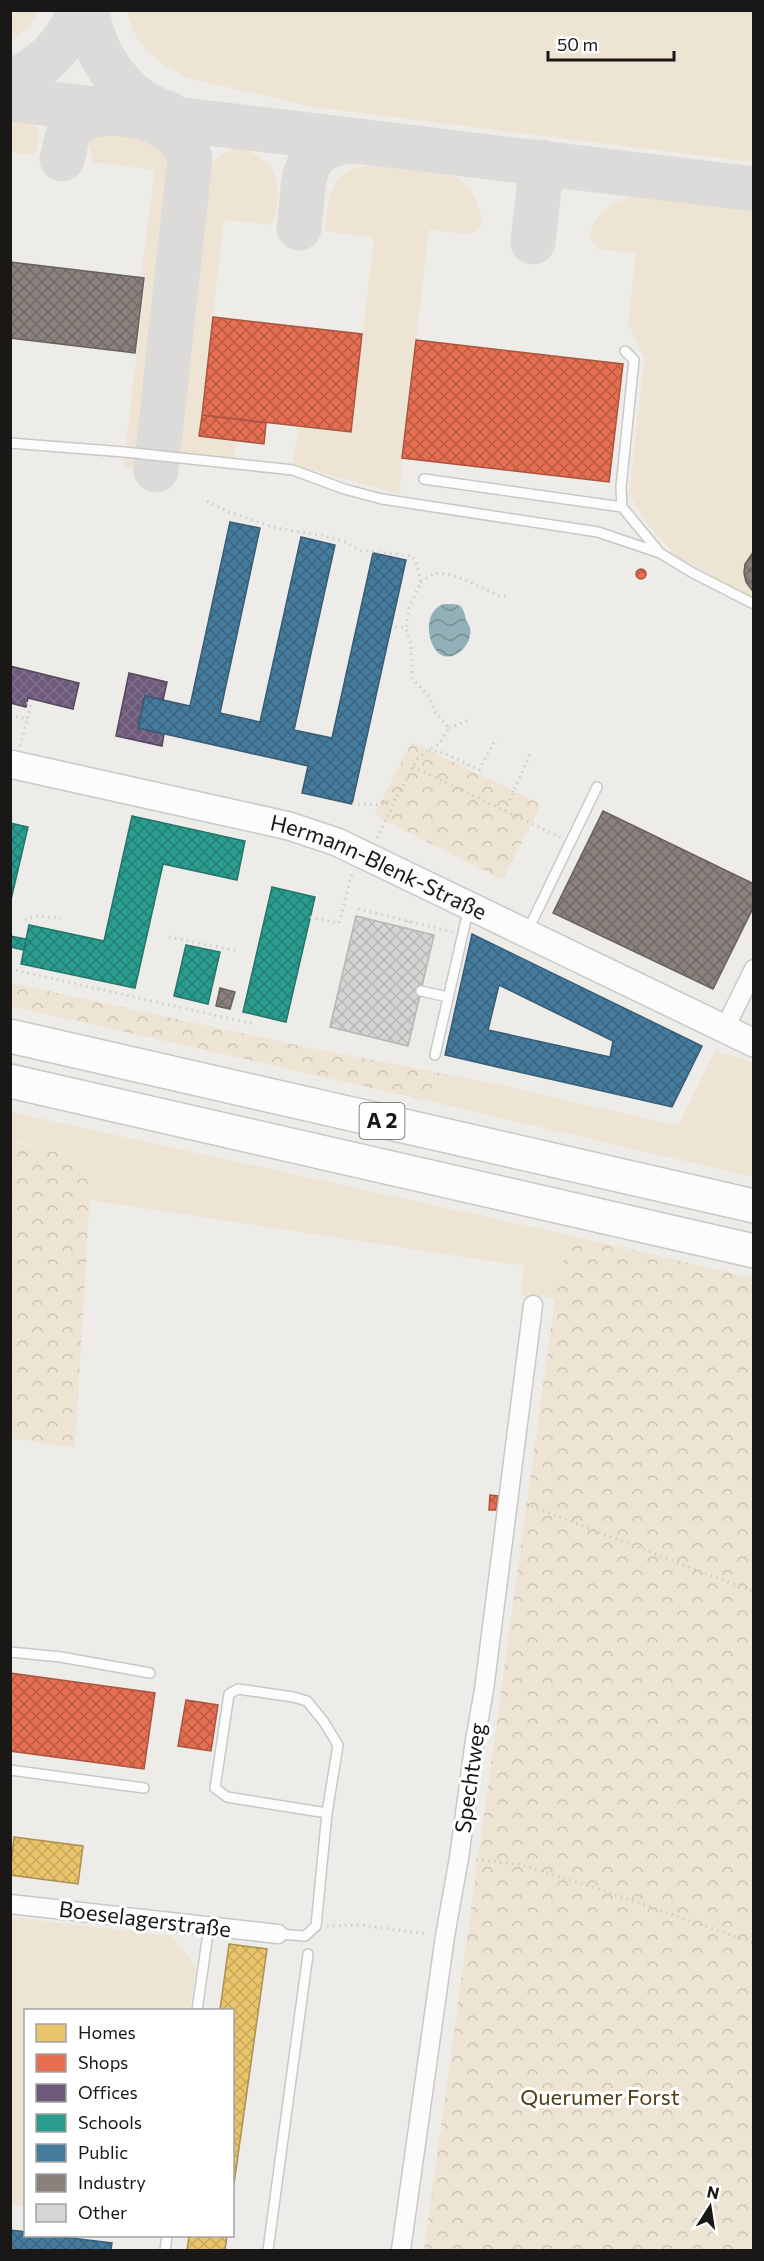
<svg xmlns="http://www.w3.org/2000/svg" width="764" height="2261" font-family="Commissioner,sans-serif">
<defs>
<pattern id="forest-crowns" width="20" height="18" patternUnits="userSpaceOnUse" patternTransform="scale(1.5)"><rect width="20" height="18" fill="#ede4d4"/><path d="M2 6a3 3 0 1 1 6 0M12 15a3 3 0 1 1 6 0" fill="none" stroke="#cbc3b5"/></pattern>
<pattern id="water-waves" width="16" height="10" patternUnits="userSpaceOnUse" patternTransform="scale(1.5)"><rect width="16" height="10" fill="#92b0b7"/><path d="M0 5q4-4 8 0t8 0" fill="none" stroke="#768e94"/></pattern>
<pattern id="homes-cross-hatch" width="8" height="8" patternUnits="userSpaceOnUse" patternTransform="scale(1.5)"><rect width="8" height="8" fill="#e9c46a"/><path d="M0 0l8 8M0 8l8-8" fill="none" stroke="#c7a85b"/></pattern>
<pattern id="shops-cross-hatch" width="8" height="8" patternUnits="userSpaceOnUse" patternTransform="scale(1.5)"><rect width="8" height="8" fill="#e76f51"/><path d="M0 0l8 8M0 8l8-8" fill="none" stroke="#ba5a42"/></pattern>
<pattern id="offices-cross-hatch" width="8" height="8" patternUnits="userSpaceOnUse" patternTransform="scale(1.5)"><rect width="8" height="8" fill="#6d597a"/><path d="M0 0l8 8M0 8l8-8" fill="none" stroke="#80718a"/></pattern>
<pattern id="schools-cross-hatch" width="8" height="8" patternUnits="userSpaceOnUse" patternTransform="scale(1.5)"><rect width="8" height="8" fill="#2a9d8f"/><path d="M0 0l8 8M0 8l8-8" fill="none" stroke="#237f74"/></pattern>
<pattern id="public-cross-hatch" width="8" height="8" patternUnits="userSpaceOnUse" patternTransform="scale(1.5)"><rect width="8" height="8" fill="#457b9d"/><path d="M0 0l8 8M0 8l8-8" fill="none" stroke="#39647f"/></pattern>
<pattern id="industry-cross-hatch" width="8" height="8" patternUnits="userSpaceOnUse" patternTransform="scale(1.5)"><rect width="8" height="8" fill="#8a817c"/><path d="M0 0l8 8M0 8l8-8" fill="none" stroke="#706965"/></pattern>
<pattern id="building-cross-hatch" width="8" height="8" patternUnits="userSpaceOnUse" patternTransform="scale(1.5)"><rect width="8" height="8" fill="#d7d5d3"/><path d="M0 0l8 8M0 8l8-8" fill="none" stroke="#b8b6b4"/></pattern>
</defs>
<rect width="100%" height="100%" fill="#eeece9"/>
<path fill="#ede4d4" d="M11 10 40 11 28 28 11 41Z
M126 11H753V162L313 107 188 78 161 63 147 50 137 39Z
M11 121 33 123C42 134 41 144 34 155L11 153Z
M95 132C116 132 167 135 175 157 178 165 176 177 176 186L143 469 123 467 146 278 141 276 155 170 93 162 90 144Z
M238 148C279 158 284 189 272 225L224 220 199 436 236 440 234 459 172 453 204 173C214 159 221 153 238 148Z
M372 165 452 174 468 186 475 197 482 218 481 227 470 234 429 230 402 458 400 494 293 465 298 426 351 431 374 238 325 231C329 197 329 169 372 165Z
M638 196 753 210V599L676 556 647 524 629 494 644 359 628 324 636 254 598 249 589 236C596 212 614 199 638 196Z
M715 1051 753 1062V1177L428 1101 433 1085 456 1083 496 1084 678 1126Z
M11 1112 569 1235 555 1299 521 1295 524 1266 89 1200 92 1161 11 1140Z
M11 1917 172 1936 196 1967 190 2010H26L25 2207 11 2205Z"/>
<path fill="url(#forest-crowns)" d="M412 742 541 804 503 880 374 815Z
M11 983 301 1046 496 1084 456 1083 433 1085 428 1101 11 1006Z
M10 1141 92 1161 75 1448 11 1438Z
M569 1235 753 1278V2250H424L555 1299Z"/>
<path fill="url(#water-waves)" d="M444 604C460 604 463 604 466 620 467 623 470 625 470 628 472 635 467 646 462 650 432 677 415 612 444 604Z"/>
<path fill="url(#homes-cross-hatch)" stroke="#ab9051" stroke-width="1.5" d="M14 1837 83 1846 78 1884 10 1875Z
M229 1944 267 1949 232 2198V2010H220Z
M189 2236H227L225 2250H187Z"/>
<path fill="url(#shops-cross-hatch)" stroke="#a9553f" stroke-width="1.5" d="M213 317 362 334 351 432 202 415Z
M416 340 623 364 609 482 402 458Z
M202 415 266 423 264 444 199 436Z
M636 574a5 5 0 1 1 10 0a5 5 0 1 1-10 0Z
M490 1495 498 1496 496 1510H489Z
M10 1673 155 1693 144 1769 10 1751Z
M186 1700 218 1705 211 1751 178 1746Z"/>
<path fill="url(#offices-cross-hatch)" stroke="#54465c" stroke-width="1.5" d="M10 666 79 683 73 709 28 698 26 707 10 703Z
M129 673 167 682 163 700 145 696 138 728 164 734 162 746 116 736Z"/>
<path fill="url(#schools-cross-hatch)" stroke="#25756b" stroke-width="1.5" d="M132 816 245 841 237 880 163 864 135 988 21 964 29 925 104 941Z
M10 823 28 827 10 904Z
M272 887 315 897 286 1022 243 1012Z
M10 936 26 939 24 950 10 947Z
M186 945 220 952 208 1004 174 996Z"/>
<path fill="url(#public-cross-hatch)" stroke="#385d74" stroke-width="1.5" fill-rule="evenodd" d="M230 522 260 528 220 713 260 722 301 537 335 545 294 730 332 738 373 553 406 560 352 804 302 793 308 766 138 728 145 696 190 706Z
M472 934 702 1046 672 1107 445 1055ZM499 985 613 1041 610 1057 488 1030Z
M10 2230 26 2232V2236H54L112 2243 111 2250H10Z"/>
<path fill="url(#industry-cross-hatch)" stroke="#68625d" stroke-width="1.5" d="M10 262 144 278 135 353 10 338Z
M754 551V593L746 582 744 573 745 564Z
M603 811 754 884V906L713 989 553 913Z
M220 988 235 992 230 1009 216 1006Z"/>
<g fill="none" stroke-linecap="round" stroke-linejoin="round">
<path stroke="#dcdbda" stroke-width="45" d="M87 10C93 55 124 101 169 114
M10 82C43 69 67 43 80 10
M10 99 754 189
M62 159C65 149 66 136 72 128 92 103 151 114 172 132 181 139 186 148 190 158L156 470
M299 228C305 181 297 142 358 141
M533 242 542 162"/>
</g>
<path fill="url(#building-cross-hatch)" stroke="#b6b5b3" stroke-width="1.5" d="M356 916 434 935 408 1046 330 1027Z"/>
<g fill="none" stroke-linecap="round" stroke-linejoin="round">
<defs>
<path id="lane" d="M10 443 124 452 293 470 344 489 382 499 598 532 660 553 691 572 754 604
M424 479 622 507 660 553
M622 507 621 487 634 360 625 351
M528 930 597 787
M421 991 448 997
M435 1055 469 907
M10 1652 61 1657 150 1673
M10 1770 144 1788
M278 1934 305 1936 316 1926 327 1813 338 1745 324 1722 307 1701 293 1697 238 1689 229 1694 215 1788 227 1797 327 1813
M197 2010 209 1926
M165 2250 167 2236
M268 2250 308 1954"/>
<path id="street" d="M724 1030 754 969
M10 1904 278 1934
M401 2250 445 1936 459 1858 475 1740 484 1690 533 1305"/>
<g id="secondary">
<path id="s1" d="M10 764 289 826 337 842 754 1043"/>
</g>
<path id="highway" d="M10 1036 754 1206
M10 1081 754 1251"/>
</defs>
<use href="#lane" stroke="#cac8c6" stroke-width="12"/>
<use href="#street" stroke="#cac8c6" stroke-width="21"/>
<use href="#secondary" stroke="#cac8c6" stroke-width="30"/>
<use href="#highway" stroke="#cac8c6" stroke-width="36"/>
<path stroke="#cdcdcb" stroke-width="3" stroke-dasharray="1.5 4.5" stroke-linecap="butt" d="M207 501 229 512 276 528 325 536 345 542 359 550 412 556 416 563 421 582 409 608 406 628 391 626
M421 582C425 580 430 575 434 574 450 569 484 590 500 596H506
M10 716 27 719 31 704 26 703
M449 728 469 720
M20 746 27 719
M429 750 444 753 479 770 496 738
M413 767 560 837
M352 804 378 805 396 799 417 759 428 750 439 744 449 728 435 712 430 698 412 678 411 645 406 628
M505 811 530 754
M377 838 396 799
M358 909 452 932
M310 917 339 923 352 873
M25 920 36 916 61 918
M406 928 408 921
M169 937 238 951
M10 969 254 1024
M526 1504 754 1592
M476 1860 518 1864 593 1887 754 1943
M327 1926 361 1925 428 1934"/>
<use href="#lane" stroke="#fcfcfc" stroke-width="9"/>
<use href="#street" stroke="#fcfcfc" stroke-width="18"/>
<use href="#secondary" stroke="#fcfcfc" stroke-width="27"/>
<use href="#highway" stroke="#fcfcfc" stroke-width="33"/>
</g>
<g text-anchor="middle" stroke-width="6" stroke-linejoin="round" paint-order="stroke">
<rect fill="#fff" stroke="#5e5d5c" stroke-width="1.5" x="359.5" y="1103" width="45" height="36" rx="4.5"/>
<g font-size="21" font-weight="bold" fill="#191816">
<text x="382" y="1128">A 2</text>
</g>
<g font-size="22" fill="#191816" stroke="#fff">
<text dy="8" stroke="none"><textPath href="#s1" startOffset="384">Hermann-Blenk-Straße</textPath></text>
<text transform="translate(470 1778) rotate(-82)" y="8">Spechtweg</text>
<text transform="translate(145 1919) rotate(7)" y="8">Boeselagerstraße</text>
</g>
<g font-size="22" fill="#513b11" stroke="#fff">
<text x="600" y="2105">Querumer Forst</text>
</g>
</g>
<rect width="764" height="2261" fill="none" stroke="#191816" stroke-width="24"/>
<rect x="24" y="2009" width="210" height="228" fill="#ffffff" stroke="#a3a3a2" stroke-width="1.5"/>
<rect x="36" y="2024" width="30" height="18" fill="#e9c46a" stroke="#a3a3a2" stroke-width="1.5"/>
<text x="78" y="2039" font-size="18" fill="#191816">Homes</text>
<rect x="36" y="2054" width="30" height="18" fill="#e76f51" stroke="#a3a3a2" stroke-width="1.5"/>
<text x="78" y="2069" font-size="18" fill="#191816">Shops</text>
<rect x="36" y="2084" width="30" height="18" fill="#6d597a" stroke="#a3a3a2" stroke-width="1.5"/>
<text x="78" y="2099" font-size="18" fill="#191816">Offices</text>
<rect x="36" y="2114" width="30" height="18" fill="#2a9d8f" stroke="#a3a3a2" stroke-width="1.5"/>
<text x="78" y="2129" font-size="18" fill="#191816">Schools</text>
<rect x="36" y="2144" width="30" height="18" fill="#457b9d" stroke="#a3a3a2" stroke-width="1.5"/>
<text x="78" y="2159" font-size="18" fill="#191816">Public</text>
<rect x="36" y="2174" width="30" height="18" fill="#8a817c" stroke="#a3a3a2" stroke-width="1.5"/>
<text x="78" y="2189" font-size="18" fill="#191816">Industry</text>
<rect x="36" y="2204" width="30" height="18" fill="#d7d5d3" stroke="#a3a3a2" stroke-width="1.5"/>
<text x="78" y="2219" font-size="18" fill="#191816">Other</text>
<g transform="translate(710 2207) rotate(12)" stroke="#ffffff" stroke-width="4.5" paint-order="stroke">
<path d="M0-4.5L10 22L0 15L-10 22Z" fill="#191816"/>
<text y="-9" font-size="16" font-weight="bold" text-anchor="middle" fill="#191816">N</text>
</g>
<path d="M548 51v9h126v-9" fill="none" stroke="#191816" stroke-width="3"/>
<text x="557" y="51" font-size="18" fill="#191816" stroke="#ffffff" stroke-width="4.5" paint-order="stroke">50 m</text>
</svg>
